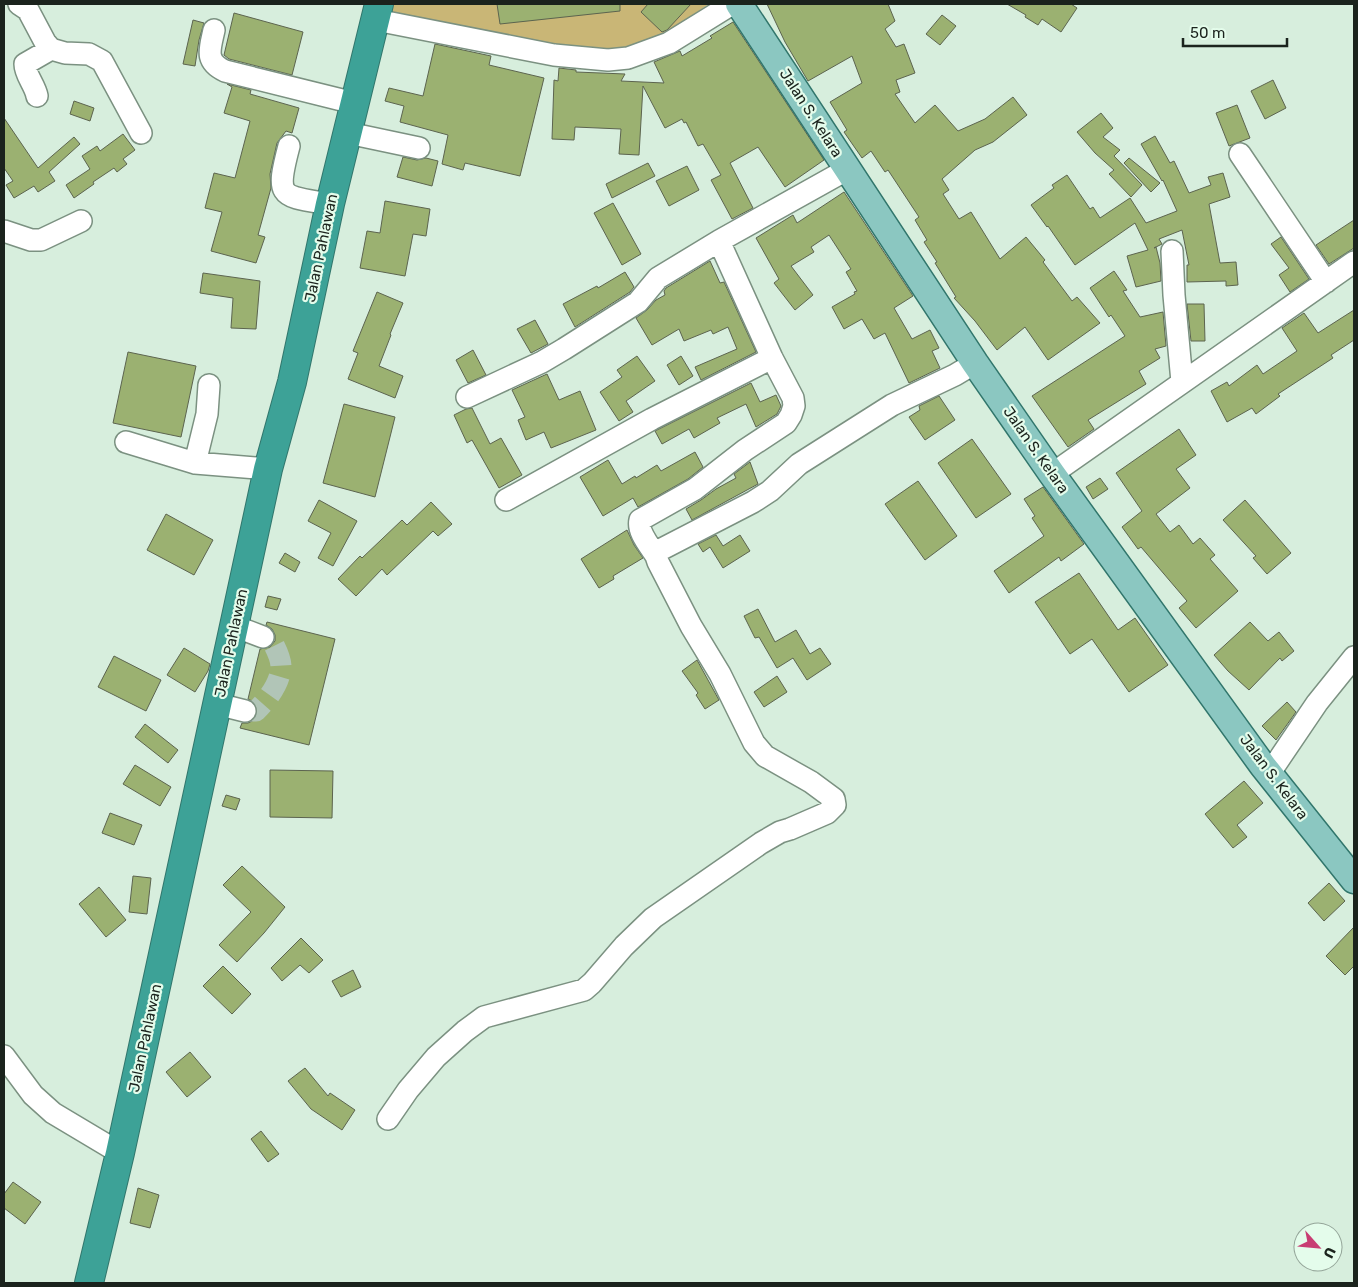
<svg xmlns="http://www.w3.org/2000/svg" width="1358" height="1287" font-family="Rubik,sans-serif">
<rect width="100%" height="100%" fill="#d7eedd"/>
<path fill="#c9b676" d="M391 4H709L653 42 609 53 388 17Z"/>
<path fill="#9bb171" stroke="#5c644f" d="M497 4H620V11L500 24Z
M648 4H691L667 30 662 32 641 12Z
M767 4H888L895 21 885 29 896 47 904 44 915 73 896 80 900 92 895 94 915 123 935 105 958 131 985 119 1013 97 1027 115 993 142 975 150 942 179 949 190 943 194 959 219 971 212 1000 259 1026 237 1045 260 1043 262 1072 301 1077 297 1100 323 1048 360 1025 327 997 350 975 321 954 298 956 297 935 263 937 262 924 242 927 240 915 220 919 217 888 170 885 172 871 151 862 158 844 132 847 130 830 102 862 83 852 56 808 81 785 42Z
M1007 4H1071L1077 8 1061 32 1042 19 1038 25 1025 17 1026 15Z
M234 13 303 32 292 75 229 59 224 55Z
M942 15 956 26 940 45 926 34Z
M193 20 204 23 199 40 195 66 183 64Z
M733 22 824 160 785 187 758 147 730 163 753 208 732 219 711 180 721 175 703 144 698 146 686 122 684 123 682 119 665 128 643 86 639 155 619 154 621 129 575 127 574 140 552 139 554 80 558 81 559 68 576 70V72L625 74 621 81 664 83 654 62 680 51 682 56 712 38 710 36Z
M435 44 491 56 489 65 544 78 520 176 465 163 463 170 442 164 448 135 400 122 404 106 385 101 389 88 423 96Z
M1273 80 1286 108 1265 119 1251 91Z
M227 84 251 90 250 94 299 108 292 133 286 131 277 143 270 174 271 188 258 235 265 237 256 263 211 251 222 212 205 208 214 173 235 178 250 121 224 113 232 87Z
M74 101 94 108 90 121 70 114Z
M1237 105 1250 138 1229 146 1216 113Z
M1101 113 1113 128 1103 137 1120 150 1114 156 1142 185 1131 197 1109 174 1114 170 1095 153 1077 132Z
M4 118 38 168 74 137 80 144 49 172 55 181 38 192 34 186 14 198 6 185 13 181 4 168Z
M123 134 135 150 123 159 127 164 117 172 114 168 93 182 94 184 74 198 66 185 90 169 82 156 97 146 100 151Z
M1155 136 1170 163 1174 161 1189 193 1211 185 1208 177 1223 173 1230 197 1209 204 1220 263 1236 262 1238 285 1226 286V281L1187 282V265H1189L1182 230 1159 239 1162 244 1154 248 1156 247 1160 263 1161 281 1136 287 1127 256 1148 250 1135 223 1075 265 1048 226 1047 227 1031 205 1054 188 1052 185 1067 175 1090 209 1093 207 1100 218 1130 198 1146 223 1177 211 1163 180 1162 181 1141 144Z
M403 157 417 160 426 158 438 161 432 186 397 177Z
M1129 158 1160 183 1151 192 1124 163Z
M648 163 655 176 612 198 606 184Z
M687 166 699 190 669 206 656 181Z
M844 192 913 296 894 308 912 339 930 330 939 348 932 351 940 368 909 383 885 333 874 339 862 319 844 329 832 307 855 294 854 292 857 291 846 272 851 269 829 235 811 247 814 252 791 266 813 295 795 310 774 283 779 279 756 238 793 215 797 223Z
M385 201 430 209 426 236 413 234 405 276 360 268 367 231 380 233Z
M613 203 641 254 622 265 594 213Z
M1354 220V248L1329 264 1316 245Z
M1281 237 1309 279 1290 292 1279 275 1289 268 1271 244Z
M710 261 720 283 724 282 756 352 701 380 695 367 737 349 728 327 713 334 711 330 684 341 679 329 652 345 636 318 647 310 656 300 665 295 664 291 666 288Z
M1114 271 1127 290 1123 291 1140 317 1163 312 1166 346 1155 349 1160 358 1139 371 1146 384 1088 420 1094 429 1068 447 1032 396 1125 336 1111 315 1109 317 1090 288Z
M625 272 634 287 630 292 575 327 563 304 597 286 598 288Z
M203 273 260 281 256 329 231 328 233 298 200 293Z
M377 292 403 303 390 334 391 335 379 366 403 376 395 398 348 379 358 353 353 351Z
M1187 304H1204L1205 341H1191Z
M1354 310V340L1331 355 1333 358 1278 394 1280 396 1256 414 1252 408 1227 422 1211 391 1227 382 1229 386 1257 365 1263 374 1297 351 1282 328 1304 313 1318 333Z
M535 320 548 344 531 353 517 329Z
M473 350 486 375 468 383 456 360Z
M128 352 196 366 181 437 113 423Z
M637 356 655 381 626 401 633 412 619 421 600 392 622 377 617 370Z
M681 356 693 376 679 385 667 365Z
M547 374 559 400 580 391 596 430 551 448 544 432 526 440 518 420 525 417 512 390Z
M751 383 760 402 776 395 781 406 777 414 756 427 746 404 717 418 720 423 694 438 689 429 662 444 655 431Z
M939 396 955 420 925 440 909 417 920 410 919 406Z
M344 404 395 417 375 497 323 483Z
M472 408 490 444 501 438 522 475 499 488 472 440 467 443 454 415 466 409Z
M1179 429 1196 455 1176 469 1190 488 1156 514 1170 532 1179 525 1193 544 1200 538 1215 555 1210 559 1238 591 1196 628 1179 608 1187 601 1141 547 1138 549 1122 527 1142 511 1116 473Z
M972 439 1011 494 976 518 938 463Z
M695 452 703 467 688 479 638 507 633 498 603 516 580 477 608 460 622 484 635 476 636 478 657 465 661 471Z
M750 462 758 484 692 520 686 509 701 500 716 489 736 478 734 474Z
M1100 478 1108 489 1093 499 1086 487Z
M918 481 957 536 925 560 885 504Z
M1043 487 1084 544 1061 561 1059 557 1009 593 994 571 1044 536 1032 518 1035 516 1024 499Z
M319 500 357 521 333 566 318 558 331 533 308 521Z
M1245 500 1291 553 1267 574 1253 558 1256 556 1223 520Z
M431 502 452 524 438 536 433 531 387 575 382 569 356 596 338 579 360 556 362 558 402 520 407 525Z
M166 514 213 540 194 575 147 550Z
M627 530 634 545 643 558 613 576 614 579 599 588 581 559Z
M716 535 723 546 740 535 750 551 723 568 710 547 703 552 698 544Z
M285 553 300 562 295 572 279 563Z
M1079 573 1118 630 1135 618 1168 665 1129 692 1092 639 1070 654 1035 602Z
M268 596 281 599 277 610 265 607Z
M758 609 775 642 796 630 810 654 820 648 831 664 807 680 793 658 777 668 759 637 755 638 744 616Z
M267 622 335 639 309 745 240 728 242 723H248L254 720 257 714V707L254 702 248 699 260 649 270 647 275 641V635L272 629 266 625Z
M1250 622 1268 641 1279 632 1294 651 1282 661 1280 658 1249 690 1228 671 1214 655Z
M184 648 210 664 208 671 195 692 167 675Z
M114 656 161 680 146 711 98 687Z
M697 660 719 700 705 709 696 695 698 693 682 671Z
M777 676 787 692 764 707 754 692Z
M1287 702 1296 712 1276 740 1262 726Z
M145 724 178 750 168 763 135 737Z
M135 765 171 787 160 806 123 784Z
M270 770 333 771 332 818 270 817Z
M1244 781 1263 803 1237 825 1247 837 1233 848 1205 814Z
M226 795 240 799 236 810 222 806Z
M110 813 142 825 134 845 102 833Z
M242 866 285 907 264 933 237 962 219 945 251 912 223 885Z
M133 876 151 878 147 914 129 912Z
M1329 883 1345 901 1324 921 1308 903Z
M99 887 126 920 106 937 79 904Z
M1354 927V966L1345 975 1326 956Z
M301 938 323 960 309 973 300 965 282 981 271 968Z
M223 966 251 994 232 1014 203 986Z
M353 970 361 987 341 997 332 981Z
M190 1052 211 1077 187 1097 166 1072Z
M305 1068 328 1096 330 1093 355 1110 342 1130 311 1109 288 1081Z
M261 1131 279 1154 268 1162 251 1139Z
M13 1182 41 1202 25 1224 4 1208V1194Z
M138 1188 159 1195 150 1228 130 1223Z"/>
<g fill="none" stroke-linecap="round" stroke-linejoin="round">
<path stroke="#b1c5b7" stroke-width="21" stroke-dasharray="21 11" stroke-linecap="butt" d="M245 711H256C267 700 280 684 281 667 281 658 276 649 272 641L263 637"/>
<defs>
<path id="minor" d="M19 4 28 10 45 42 51 49 65 53 89 54 102 61 141 133
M376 20 554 55 608 60 628 58 669 43 732 4
M214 30C210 49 204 61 225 71L354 103
M37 96C35 85 25 75 25 64L51 49
M348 133 419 148
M289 146C275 199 280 196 330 204
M1240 154 1326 282
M4 231 31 240H41L81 221
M1172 251 1174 295 1182 382
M209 385 207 414 195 463 268 469
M467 397 542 362 564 349 638 302 658 278 719 241 848 169
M126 442 195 463
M1052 474 1354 262
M506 500 652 419 772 358
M656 556C650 546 637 532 640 520L695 489 745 450 786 423 791 415 794 406 793 398 772 358 719 241
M234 626 263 637
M217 704 245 711
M1269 774 1317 703 1354 657
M4 1056 33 1095 53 1113 120 1153
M388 1119 408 1090 436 1057 465 1031 484 1017 584 990 592 983 624 946 653 918 761 843 780 832 790 829 827 813 835 805 834 799 811 782 765 756 754 743 720 674 691 626 658 562 656 556 658 551 753 502 770 491 799 464 892 405 955 375 975 363"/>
<path id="major" d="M739 4 975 363 1052 474 1263 766 1354 880"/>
<path id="highway" d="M89 1283 120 1153 268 469 292 382 330 204 379 4"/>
</defs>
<use href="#minor" stroke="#7b9181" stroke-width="24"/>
<use href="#major" stroke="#31766c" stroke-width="29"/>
<use href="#highway" stroke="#31766c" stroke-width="30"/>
<use href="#minor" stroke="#fff" stroke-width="21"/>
<use href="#major" stroke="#8bc7c1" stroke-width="26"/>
<use href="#highway" stroke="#3da297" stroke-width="28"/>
</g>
<g text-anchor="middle" stroke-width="4.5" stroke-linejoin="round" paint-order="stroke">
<g font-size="15" fill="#1b231d" stroke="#e4fceb">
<text transform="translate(811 113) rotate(57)" y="5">Jalan S. Kelara</text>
<text transform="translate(321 248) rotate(-78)" y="5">Jalan Pahlawan</text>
<text transform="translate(1036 450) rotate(55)" y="5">Jalan S. Kelara</text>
<text transform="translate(231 643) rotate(-78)" y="5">Jalan Pahlawan</text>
<text transform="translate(1274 777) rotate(53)" y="5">Jalan S. Kelara</text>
<text transform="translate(145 1038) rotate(-78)" y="5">Jalan Pahlawan</text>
</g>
</g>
<rect width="1358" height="1287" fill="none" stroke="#1b231d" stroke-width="10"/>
<g transform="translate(1318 1247) rotate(117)"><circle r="24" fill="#e4fceb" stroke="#94a599"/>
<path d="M0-4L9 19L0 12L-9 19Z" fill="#c83d73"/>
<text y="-8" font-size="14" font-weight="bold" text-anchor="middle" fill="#1b231d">U</text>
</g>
<path d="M1183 38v8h104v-8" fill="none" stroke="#1b231d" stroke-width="2.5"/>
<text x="1190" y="38" font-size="15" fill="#1b231d" stroke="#e4fceb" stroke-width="4" paint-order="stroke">50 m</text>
</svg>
